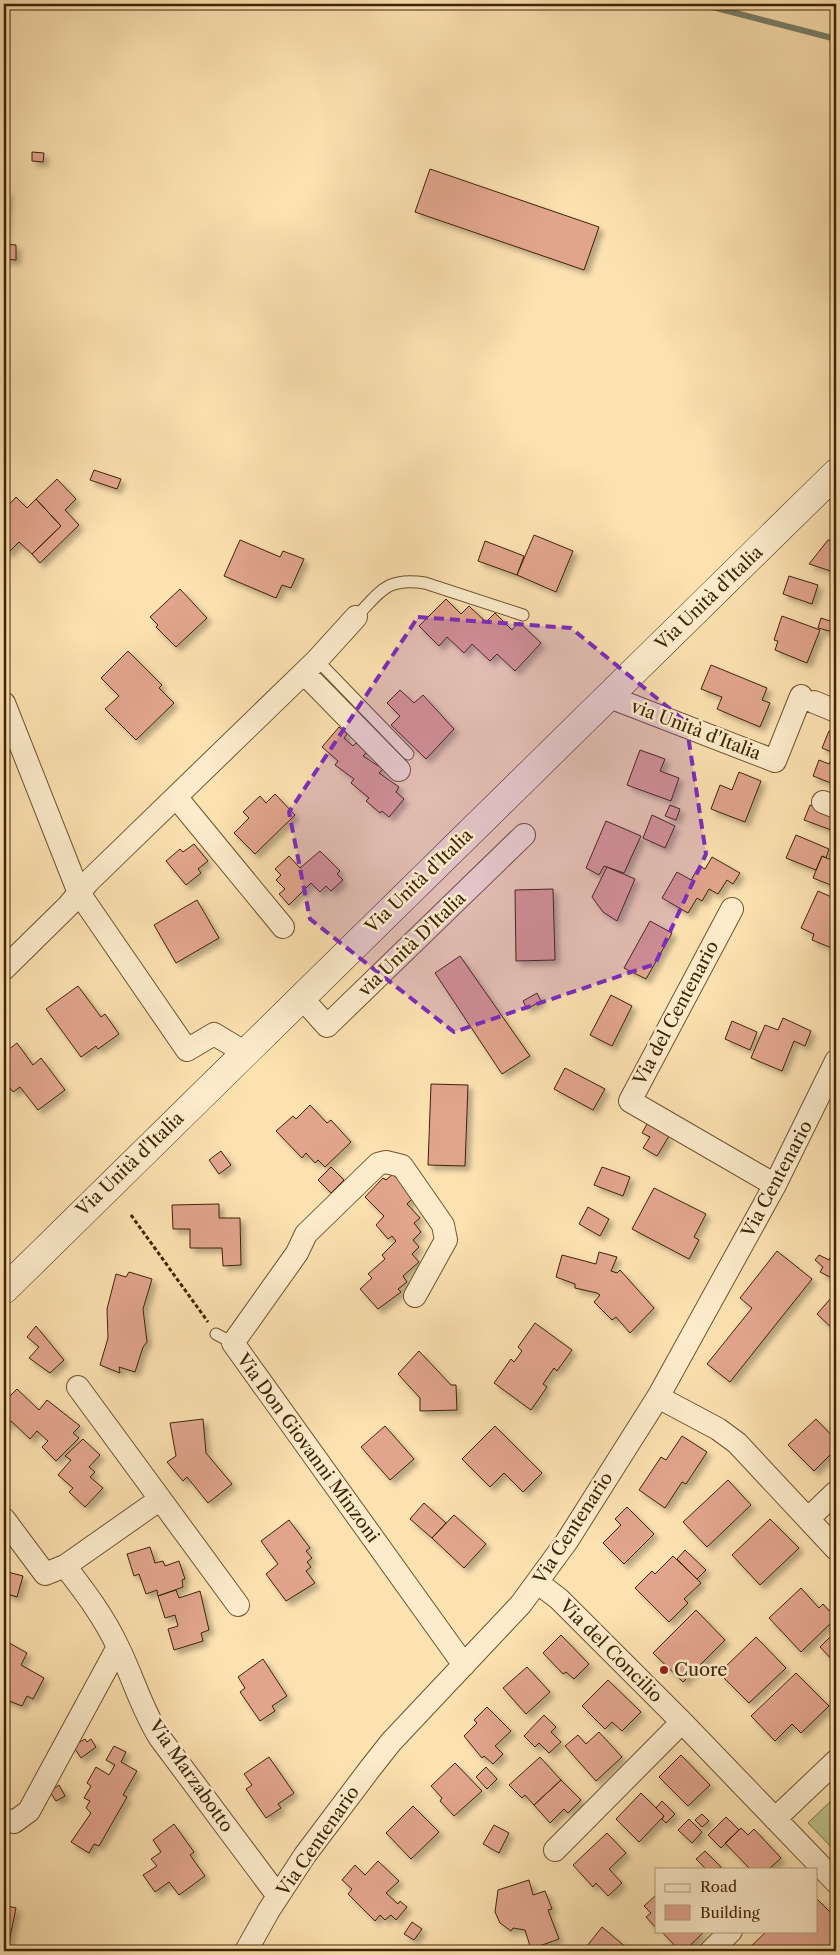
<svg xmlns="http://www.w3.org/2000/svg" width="840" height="1955" font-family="'Libre Caslon Text',serif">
<defs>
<filter id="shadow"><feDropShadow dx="4.5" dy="4.5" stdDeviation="2.5" flood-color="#0004"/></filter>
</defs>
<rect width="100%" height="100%" fill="#fce1b1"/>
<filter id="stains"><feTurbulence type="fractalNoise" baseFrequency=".004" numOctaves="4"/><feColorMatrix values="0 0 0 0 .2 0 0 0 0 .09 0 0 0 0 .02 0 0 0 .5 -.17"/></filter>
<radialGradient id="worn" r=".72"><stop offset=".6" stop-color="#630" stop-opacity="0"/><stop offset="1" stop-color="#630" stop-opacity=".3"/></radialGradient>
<path fill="#bdc38d" stroke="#7e7448" d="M836 1796V1852L808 1823Z"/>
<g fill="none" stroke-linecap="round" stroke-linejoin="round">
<path stroke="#788069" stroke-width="6" d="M701 4 836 39"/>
</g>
<path fill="#e1a58d" stroke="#3e2404" filter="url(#shadow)" d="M32 152 44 153 43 162 32 161Z
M430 169 599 227 584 270 415 212Z
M4 191H8L5 244 16 245V260L4 259Z
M94 470 121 479 117 489 90 480Z
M57 479 76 499 65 510 79 525 40 563 32 554 61 526 36 499Z
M16 497 27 508 36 499 61 526 32 554 19 542 8 553 4 549V506L6 508Z
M534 535 573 551 556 592 517 575Z
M240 540 280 557 283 551 304 559 291 588 282 585 276 598 224 576Z
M828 540 836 541V565L834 572 809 564Z
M485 541 524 556 517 575 478 561Z
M789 576 818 585 812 604 783 594Z
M180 589 207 618 176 647 156 627 158 625 150 617Z
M446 599 461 614 469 606 486 622 495 613 512 630 519 622 541 643 515 671 497 654 490 661 472 644 464 653 447 637 439 646 419 626Z
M782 616 820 630 807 663 775 650 778 641 774 640Z
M821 618 836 623 833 632 818 628Z
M128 651 162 685 159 688 174 703 136 740 105 709 119 696 101 678Z
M711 665 767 688 762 700 770 703 760 727 717 709 722 697 701 689Z
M400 690 414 703 423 695 454 729 426 759 391 725 400 716 387 703Z
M339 727 347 734 344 738 353 746 356 743 367 752 363 756 383 769 379 773 399 787 396 792 404 799 389 817 382 811 380 813 366 801 369 798 351 783 354 779 335 765 338 761 322 747Z
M829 731 836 734V785L813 776 819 760 829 764 834 753 822 748Z
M640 750 665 759 660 771 679 778 671 801 627 785Z
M739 772 761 781 745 822 711 809 720 785 732 790Z
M275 794 295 815 255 854 234 833 249 818 243 812 260 796 266 803Z
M670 805 680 809 676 820 665 816Z
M810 805 836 815 834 831 804 820Z
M652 815 675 826 665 848 643 838Z
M606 821 641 836 624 873 604 866 599 875 586 868Z
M796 835 829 849 826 858 822 856 816 870 786 858Z
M194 844 208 861 198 869 201 873 186 885 166 861 180 849 183 852Z
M320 851 340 871 337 874 343 880 331 891 326 886 320 892 311 883 289 905 279 894 285 889 276 880 281 875 275 869 289 856 300 868Z
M822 856 836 862V887L813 878Z
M712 857 740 873 733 884 727 880 718 894 709 889 702 901 697 898 688 913 662 898 677 872 691 880 699 866 705 869Z
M607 867 635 879 617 921 603 912 592 897Z
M553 889 555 960 516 961 515 890Z
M818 891 836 899V938L832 948 812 940 814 934 801 928Z
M197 900 219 938 176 963 154 925Z
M650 921 672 933 646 979 624 968Z
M460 956 530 1056 502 1074 435 973Z
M78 986 101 1017 105 1014 119 1034 98 1049 96 1046 81 1057 46 1009Z
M537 993 541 1001 527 1009 523 1001Z
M611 995 632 1006 612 1046 590 1035Z
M783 1018 811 1031 805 1046 794 1041 782 1071 751 1058 765 1025 778 1030Z
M732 1021 757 1032 750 1050 725 1039Z
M17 1043 33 1065 41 1058 65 1090 38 1110 20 1087 13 1092 4 1080V1053Z
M565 1068 605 1089 593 1110 554 1089Z
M431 1084 468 1085 465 1166 428 1165Z
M310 1105 327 1123 331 1120 351 1142 325 1167 318 1160 315 1163 306 1153 302 1158 276 1131 293 1116 296 1119Z
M647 1124 669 1136 657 1156 643 1148 650 1137 642 1133Z
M221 1151 231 1165 219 1174 209 1160Z
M331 1167 344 1180 331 1193 318 1180Z
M602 1167 630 1177 623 1196 594 1185Z
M393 1174 413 1198 407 1204 420 1218 414 1223 421 1232 413 1240 419 1247 412 1254 419 1262 403 1276 407 1282 398 1289 401 1292 378 1309 360 1289 372 1278 368 1274 385 1259 382 1255 396 1241 392 1236 388 1239 376 1225 384 1216 365 1197 383 1178 386 1180Z
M654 1188 706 1214 694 1237 699 1240 689 1259 632 1229Z
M219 1204V1218H240L241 1265 223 1266 222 1248H190V1229H173L172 1205Z
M588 1207 609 1219 600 1236 579 1224Z
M777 1251 812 1279 730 1382 707 1364 752 1308 740 1298Z
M599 1252 617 1257 611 1271 617 1273 620 1270 654 1308 630 1333 616 1317 612 1320 594 1302 600 1295 597 1293 575 1288V1284L556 1277 562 1255 596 1264Z
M833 1252 836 1255V1280L820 1272 823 1267 815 1260 819 1255 829 1260Z
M129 1272 152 1279 143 1309 147 1342 143 1347 135 1372 119 1367 120 1373 100 1365 108 1338 107 1309 116 1274 126 1277Z
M831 1298 836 1303V1332L817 1314Z
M535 1323 572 1350 557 1371 554 1368 543 1384 547 1387 531 1410 494 1383 511 1359 514 1362 522 1351 518 1347Z
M36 1326 64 1360 50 1373 29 1358 39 1347 27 1337Z
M419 1351 451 1385H456L457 1410 420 1411V1398L398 1374Z
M17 1389 39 1410 47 1400 80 1426 73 1433 79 1438 56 1461 42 1447 48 1441 37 1431 30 1439 11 1421 4 1428V1391L10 1396Z
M203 1419 206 1453 232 1484 208 1503 187 1477 183 1481 167 1462 176 1456 170 1423Z
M816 1419 836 1440V1449L814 1471 788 1445Z
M385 1426 414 1459 390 1480 361 1447Z
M495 1426 542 1473 523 1492 504 1473 490 1487 462 1459Z
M682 1436 707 1452 686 1484 682 1482 665 1508 639 1490 661 1457 666 1460Z
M83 1439 100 1455 89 1467 95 1472 90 1477 103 1488 85 1507 69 1492 73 1488 58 1475 71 1460 65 1456Z
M728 1480 751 1505 707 1547 683 1522Z
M424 1503 446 1523 432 1538 410 1519Z
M627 1507 654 1534 624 1564 603 1543 621 1525 615 1519Z
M454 1515 486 1544 464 1568 432 1538Z
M770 1519 799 1548 760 1585 732 1555Z
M289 1520 310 1548 306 1551 312 1558 307 1562 311 1567 306 1571 315 1583 286 1601 266 1574 278 1564 261 1541Z
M150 1547 155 1563 163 1561 165 1566 179 1561 185 1579 182 1580 183 1587 158 1596 157 1590 146 1594 139 1574 134 1576 127 1554Z
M685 1550 706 1570 697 1579 677 1559Z
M673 1556 701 1583 684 1599 688 1603 669 1622 635 1588 652 1571 655 1574Z
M4 1571 23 1576 17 1597 4 1593Z
M801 1588 819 1608 823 1604 836 1618 801 1652 769 1618Z
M176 1590 179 1598 200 1591 209 1630 201 1633 203 1641 174 1650 168 1629 178 1626 175 1615 165 1618 158 1596Z
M696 1610 725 1640 683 1682 653 1653Z
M836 1631V1664L820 1647Z
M561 1635 589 1664 574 1679 566 1672 563 1674 543 1653Z
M756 1637 786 1668 749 1703 719 1673Z
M4 1640 27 1653 21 1665 44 1678 33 1699 27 1696 22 1706 4 1699V1682L6 1678 4 1676Z
M263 1659 287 1696 272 1706 275 1711 260 1721 240 1692 245 1688 238 1677Z
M527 1667 550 1692 526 1714 503 1688Z
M796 1673 829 1706 801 1733 792 1724 775 1741 751 1716Z
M608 1680 641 1712 622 1731 612 1722 605 1729 582 1706Z
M487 1707 511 1731 495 1746 503 1754 493 1764 484 1756 482 1758 464 1736 477 1723 474 1720Z
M544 1715 556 1727 551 1732 561 1742 549 1753 539 1743 535 1747 524 1736Z
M599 1732 622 1757 596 1781 565 1746 578 1735 586 1744Z
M85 1739 87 1742 91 1739 96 1747 81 1758 73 1746Z
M114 1746 126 1752 121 1762 137 1771 123 1795 127 1797 99 1846 94 1844 89 1853 71 1842 91 1813 86 1808 90 1801 84 1798 91 1786 87 1783 96 1767 109 1775 115 1765 106 1760Z
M681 1755 710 1785 688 1806 659 1777Z
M269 1757 294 1793 278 1804 281 1808 266 1818 246 1789 252 1785 244 1774Z
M540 1757 561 1780 534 1805 525 1795 522 1798 509 1785Z
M455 1763 482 1791 454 1816 440 1801 442 1798 431 1786Z
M486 1767 497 1779 487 1789 476 1777Z
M561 1780 581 1800 568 1813 564 1809 550 1823 534 1805Z
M59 1785 65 1796 56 1801 50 1792Z
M641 1793 664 1816 639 1842 616 1819Z
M662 1801 675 1814 666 1823 662 1819 664 1816 656 1808Z
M413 1806 439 1832 411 1859 386 1833Z
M702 1814 709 1821 702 1827 695 1820Z
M726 1817 739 1830 721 1848 708 1835Z
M689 1819 702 1832 692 1843 678 1830Z
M174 1824 194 1852 190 1855 205 1876 179 1895 169 1882 155 1892 143 1875 157 1866 151 1859 161 1852 153 1840Z
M494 1825 509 1833 499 1853 483 1844Z
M741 1828 748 1835 754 1829 781 1858 769 1869H750L725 1843Z
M607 1833 626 1853 609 1869 622 1883 608 1896 596 1883 593 1887 573 1865Z
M705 1851 722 1868 706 1869 696 1859Z
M378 1861 399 1881 386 1893 398 1904 400 1901 407 1907 396 1920 391 1915 385 1920 380 1915 375 1921 348 1894 352 1889 342 1880 355 1865 365 1875Z
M529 1880 533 1895 545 1891 552 1909 548 1910 559 1939 531 1949 525 1930 513 1928 511 1931 500 1923 495 1912 498 1890Z
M656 1895V1928L646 1917 651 1913 644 1906Z
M816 1898 836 1918V1951H746L767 1931H816Z
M4 1905 16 1908 9 1942 4 1941Z
M412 1922 422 1929 414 1940 404 1934Z
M602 1927 628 1949 629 1951H583Z
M661 1931H705L684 1951H680Z"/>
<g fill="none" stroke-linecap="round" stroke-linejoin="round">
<defs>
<path id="lane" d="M356 617C380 592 386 577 425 583L523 615
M317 660 408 754
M216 1334 233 1343"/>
<path id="street" d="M304 673 399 770
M607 696 775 761 801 696
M814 702 836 711
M4 703 79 893 187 1050 214 1034 244 1052
M176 797 283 927
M823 802 836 807
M732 909 630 1101 775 1185
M4 969 69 905 88 882 317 660 356 617
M301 997 327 1026 524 835
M415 1296 446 1240 443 1225 402 1166 386 1162 378 1164 306 1234 297 1253 233 1343 464 1665
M78 1387 238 1605
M658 1397 718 1429 737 1443 836 1549
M159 1500 65 1566C85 1592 104 1617 118 1647 133 1677 142 1710 160 1738L278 1896
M4 1519 45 1574 65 1566
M808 1519 836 1492
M538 1583 559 1599 682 1722 836 1882
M4 1819 14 1822 29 1811 118 1647
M775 1819 836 1761
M555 1850 682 1722
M246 1951 269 1910 305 1855 369 1770 391 1742 521 1604 567 1541 658 1397 775 1185 836 1061
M711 1951 731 1931"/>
<path id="secondary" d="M4 1290 836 473"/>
</defs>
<use href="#lane" stroke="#6e532f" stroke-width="13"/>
<use href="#street" stroke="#6e532f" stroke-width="24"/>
<use href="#secondary" stroke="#3e2404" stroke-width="29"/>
<path stroke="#3e2404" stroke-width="3" stroke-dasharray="4 2.5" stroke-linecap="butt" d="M131 1215 208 1322"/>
<use href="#lane" stroke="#fdeccc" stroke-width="11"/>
<use href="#street" stroke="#fdeccc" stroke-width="22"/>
<use href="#secondary" stroke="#fdeccc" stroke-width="28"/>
</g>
<path fill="#7b2cbf" fill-opacity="0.2" stroke="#7b2cbf" stroke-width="4" stroke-dasharray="10 6" stroke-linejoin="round" d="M418 617 571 628 686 722 706 854 655 964 454 1032 310 919 289 812Z"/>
<circle fill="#8f2418" stroke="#fdeccc" stroke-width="2" cx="664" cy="1670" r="5"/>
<g text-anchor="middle" stroke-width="5" stroke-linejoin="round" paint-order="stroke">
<g font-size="18" fill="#3e2404" stroke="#fdeccc">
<text transform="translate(709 598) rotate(-44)" y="6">Via Unità d'Italia</text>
<text transform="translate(696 730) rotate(21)" y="6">via Unità d'Italia</text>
<text transform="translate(419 881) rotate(-44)" y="6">Via Unità d'Italia</text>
<text transform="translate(412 944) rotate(-44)" y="6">via Unità D'Italia</text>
<text transform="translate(676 1013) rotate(-62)" y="6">Via del Centenario</text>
<text transform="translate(130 1164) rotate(-44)" y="6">Via Unità d'Italia</text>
<text transform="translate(777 1179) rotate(-62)" y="6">Via Centenario</text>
<text transform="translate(308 1448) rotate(54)" y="6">Via Don Giovanni Minzoni</text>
<text transform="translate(573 1528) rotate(-57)" y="6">Via Centenario</text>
<text transform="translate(611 1651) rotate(45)" y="6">Via del Concilio</text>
<text transform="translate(191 1776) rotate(55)" y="6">Via Marzabotto</text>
<text transform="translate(318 1841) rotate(-55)" y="6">Via Centenario</text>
</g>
<g font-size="18" fill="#3e2404" stroke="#fdeccc" text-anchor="start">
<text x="674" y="1676">Cuore</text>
</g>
</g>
<rect width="840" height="1955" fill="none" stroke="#fce1b1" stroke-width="20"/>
<rect x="5" y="5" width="830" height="1945" fill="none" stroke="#3e2404" stroke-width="2.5"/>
<rect x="10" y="10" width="820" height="1935" fill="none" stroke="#3e2404"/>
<rect x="655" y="1868" width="162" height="65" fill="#fdeccc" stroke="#b19c7c"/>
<rect x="665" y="1884" width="25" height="8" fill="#fdeccc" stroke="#b19c7c"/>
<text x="700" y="1892" font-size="15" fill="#3e2404">Road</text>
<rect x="665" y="1905" width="25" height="15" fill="#e1a58d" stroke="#b19c7c"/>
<text x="700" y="1918" font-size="15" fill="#3e2404">Building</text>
<rect width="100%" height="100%" filter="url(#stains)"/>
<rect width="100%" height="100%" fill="url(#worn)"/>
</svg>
